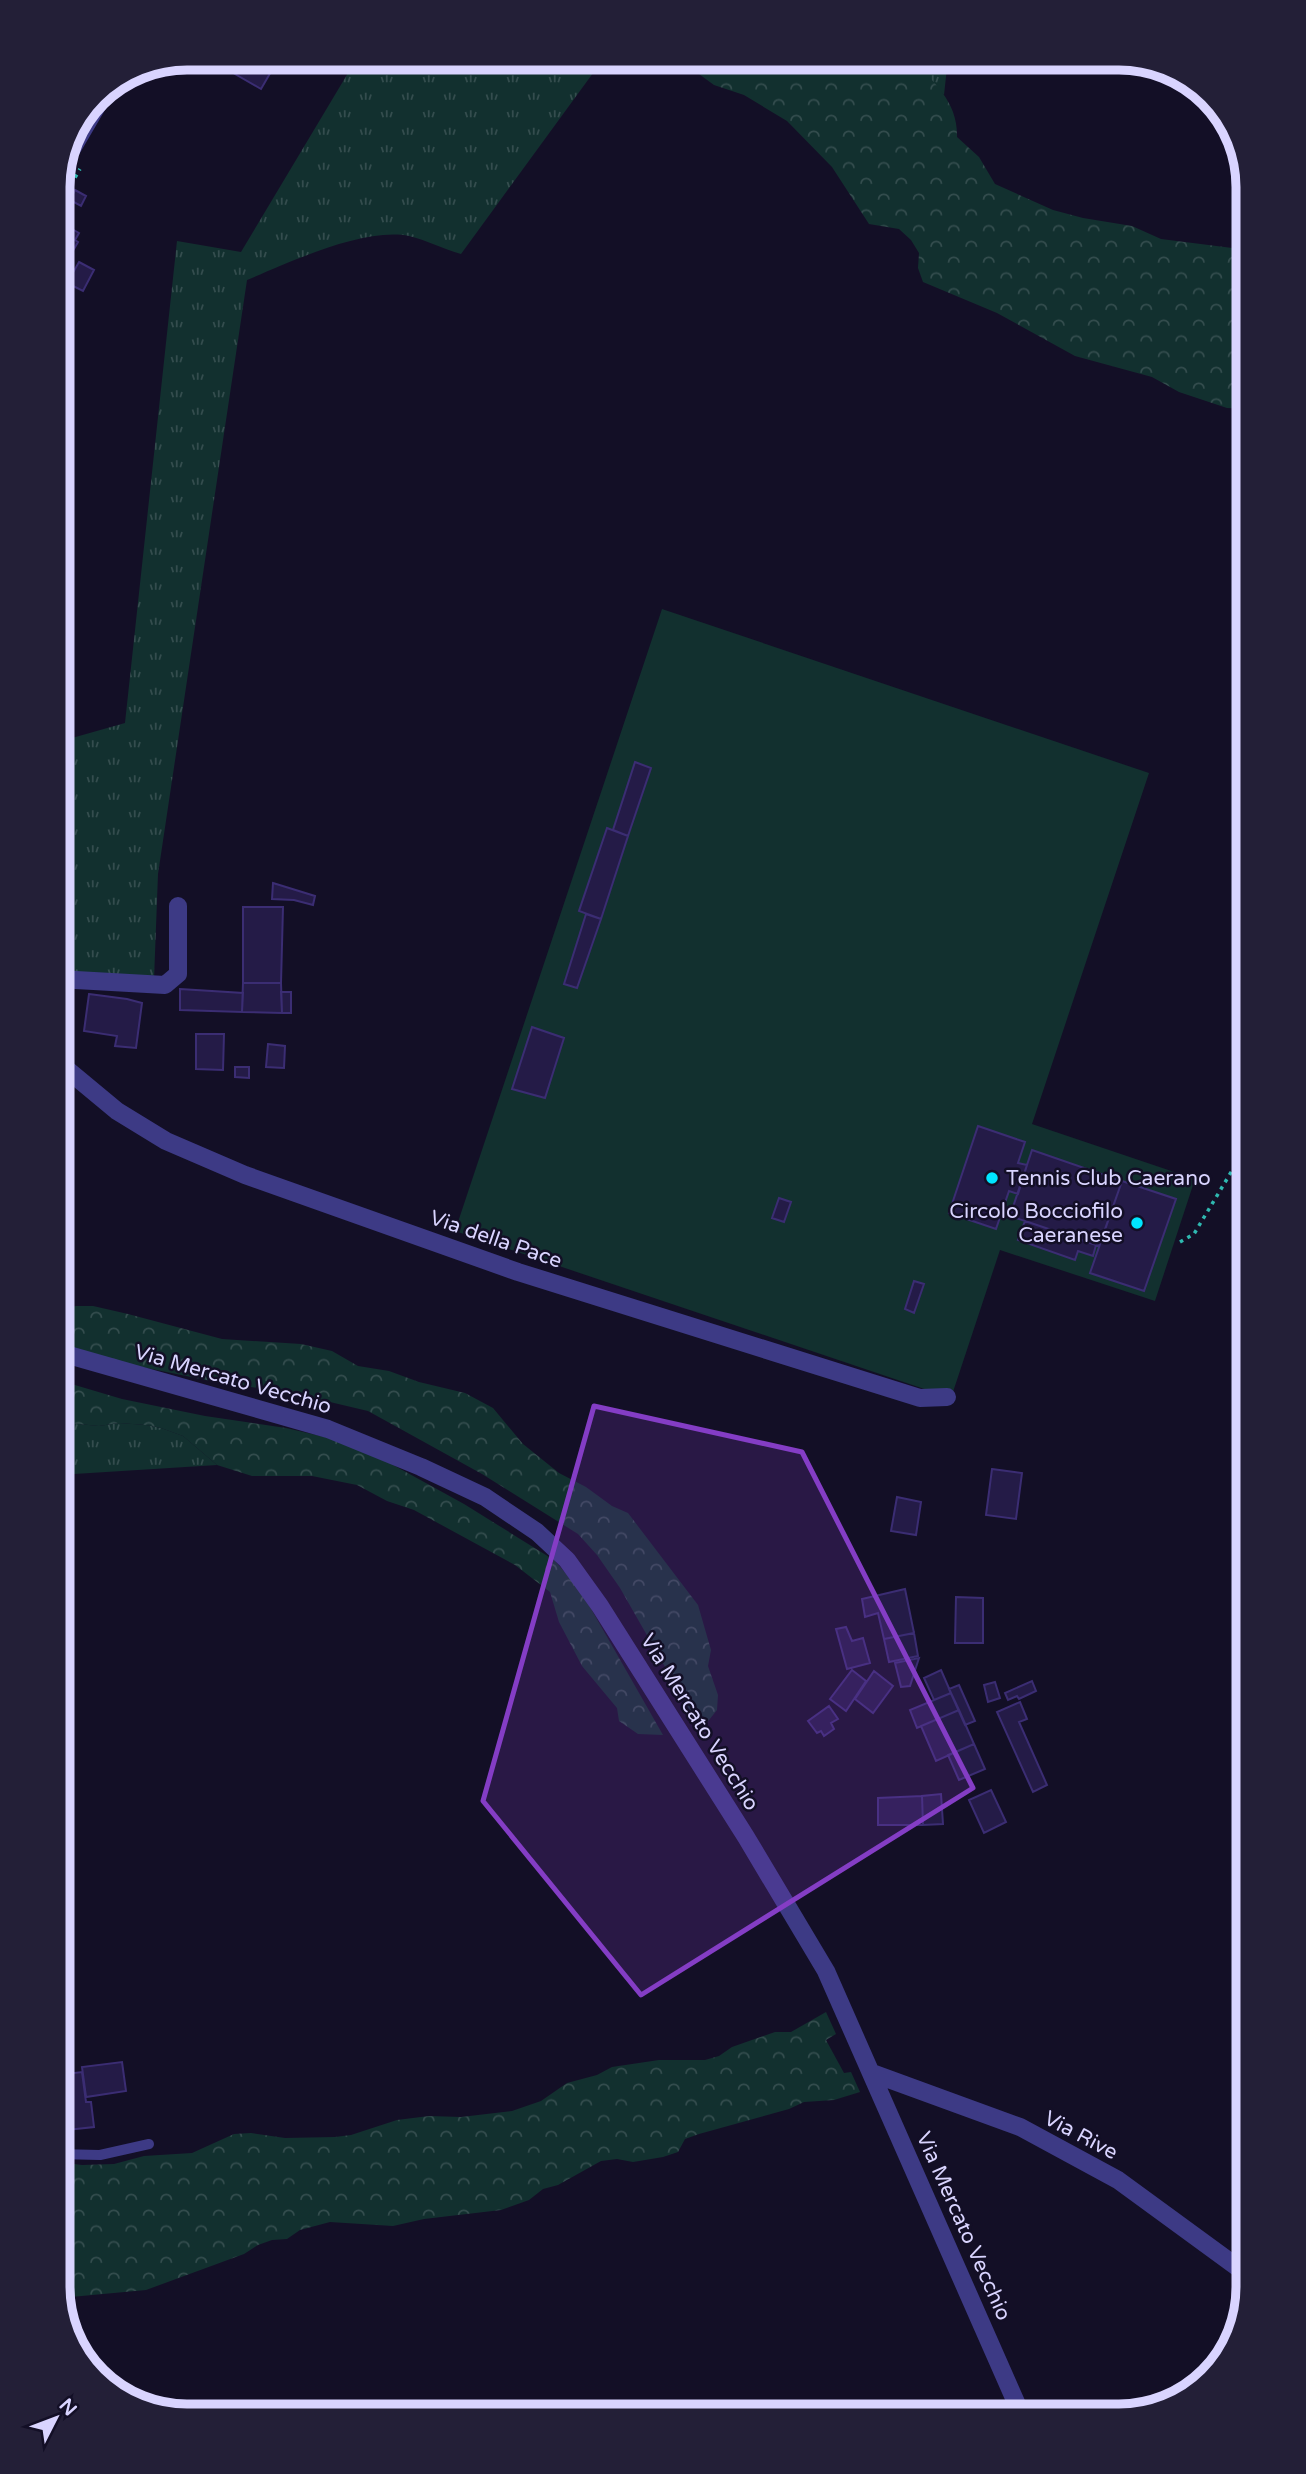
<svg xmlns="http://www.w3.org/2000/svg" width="1306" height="2474" font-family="'Varela Round',sans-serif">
<defs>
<pattern id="grass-tufts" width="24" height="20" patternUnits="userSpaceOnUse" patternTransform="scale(1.75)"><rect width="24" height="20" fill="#12302f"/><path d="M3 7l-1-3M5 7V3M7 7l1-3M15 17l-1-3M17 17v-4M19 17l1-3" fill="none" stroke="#344d4e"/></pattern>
<pattern id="forest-crowns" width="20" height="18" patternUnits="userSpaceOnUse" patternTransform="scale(1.75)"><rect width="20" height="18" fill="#12302f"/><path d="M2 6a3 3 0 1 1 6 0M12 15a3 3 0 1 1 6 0" fill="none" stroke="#344d4e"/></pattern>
</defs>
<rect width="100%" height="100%" fill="#130f26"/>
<path fill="url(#grass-tufts)" d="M357 58H604L461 254C444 249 426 240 409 236 364 227 290 262 247 280L158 874 154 979 58 973V742L125 723 177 241 241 252Z
M912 58H948L944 95Z
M58 1422 99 1426 119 1423 146 1425 161 1428 183 1436 217 1465 58 1475Z"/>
<path fill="url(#forest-crowns)" d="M677 58H912C934 83 958 102 957 137L979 157 995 184 1053 210 1083 218 1132 226 1161 239 1248 250V409L1227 408 1179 392 1152 377 1075 356 997 313 923 282 918 268 919 253 911 240 899 229 869 224 832 167 787 121 744 95 714 85Z
M76 1306H93L128 1314 222 1339 301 1344 332 1351 358 1366 389 1371 419 1382 465 1393 493 1408 523 1444 559 1473 586 1487 612 1506 628 1513 698 1605 711 1650 708 1666 718 1695 717 1710 701 1730 620 1588 597 1555 578 1534 482 1474 368 1411 292 1393 211 1381 132 1365 58 1343V1310Z
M58 1380 122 1399 205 1416 286 1428 355 1444 464 1504 554 1560 570 1578 590 1607 663 1735 638 1734 619 1721 617 1708 582 1666 559 1622 550 1592 515 1565 414 1510 387 1501 357 1485 312 1476H252L217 1465 183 1436 161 1428 146 1425 119 1423 99 1426 58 1422Z
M826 2012 836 2034 826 2040 844 2073 851 2072 860 2092 834 2100 804 2102 789 2109 699 2134 685 2139 678 2152 663 2157 633 2162 617 2159 601 2161 558 2185 543 2189 529 2200 501 2210 424 2219 393 2226 330 2222 300 2230 287 2239 272 2240 258 2245 244 2254 146 2290 60 2298 58 2287V2162L82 2165 114 2164 144 2156 192 2153 234 2134 251 2133 285 2138 335 2137 351 2135 397 2120 429 2116 461 2117 512 2111 541 2101 567 2083 597 2075 612 2067 659 2060H705L719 2056 732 2047 775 2032H791Z"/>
<path fill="#12302f" d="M662 609 1149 773 1032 1124 1195 1179 1155 1301 1000 1250 951 1398 455 1231Z"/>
<path fill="#241b47" stroke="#3b2d73" stroke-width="2" d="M235 58H279L261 89 228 70Z
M75 190 86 196 81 206 70 200Z
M65 225 79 233 75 240 78 242 63 268 58 265V230L61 232Z
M79 262 94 270 83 291 67 283Z
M635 762 651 768 628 836 613 830Z
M607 828 628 836 601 919 579 911Z
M273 883 315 896 313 905 294 900 272 899Z
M243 907H283L281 983H243Z
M586 914 601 919 577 988 564 984Z
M243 983H281L282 1013 242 1012Z
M180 989 243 993 242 1012 180 1010Z
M281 992H291V1013H282Z
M89 994 127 999 142 1003 136 1048 115 1046 117 1036 84 1031Z
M532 1027 564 1038 545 1098 512 1089Z
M196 1034H224L223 1070 196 1069Z
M268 1044 285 1046 284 1068 266 1067Z
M235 1067H249V1078L235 1077Z
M978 1126 1025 1142 1018 1163 1027 1165 1018 1194 1009 1191 996 1229 949 1213Z
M1032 1150 1122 1181 1099 1246 1010 1216Z
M1122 1181 1176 1199 1144 1291 1090 1273Z
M779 1198 791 1202 784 1222 772 1218Z
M1025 1221 1096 1245 1093 1256 1078 1251 1075 1260 1018 1240Z
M914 1281 924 1284 914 1313 905 1309Z
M992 1469 1022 1473 1016 1519 986 1515Z
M897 1497 921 1502 916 1535 891 1531Z
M905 1589 914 1633 884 1639 878 1613 865 1617 862 1599Z
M956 1597 983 1598V1643H955Z
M846 1627 852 1641 863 1638 870 1663 847 1669 836 1629Z
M914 1633 918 1656 889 1662 884 1639Z
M919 1658 910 1686 901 1687 895 1663Z
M852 1670 866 1681 846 1711 830 1699Z
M941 1670 951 1693 934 1700 924 1678Z
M874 1671 893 1686 873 1713 855 1699Z
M1032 1681 1036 1691 1019 1699 1017 1696 1008 1700 1005 1693Z
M995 1682 1000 1698 988 1702 984 1685Z
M959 1685 975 1721 965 1725 949 1689Z
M951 1693 959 1710 917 1728 910 1710Z
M1020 1702 1027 1719 1019 1722 1047 1785 1033 1792 997 1712Z
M829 1706 838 1719 831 1723 834 1729 824 1736 821 1731 817 1733 808 1721Z
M959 1710 974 1744 936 1761 921 1726Z
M974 1744 985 1769 959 1780 948 1755Z
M991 1790 1006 1822 984 1833 969 1800Z
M941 1794 943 1824 923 1825 922 1796Z
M922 1796 923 1825H878V1798Z
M122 2062 126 2091 86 2097 82 2067Z
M82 2072 86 2102H91L94 2127 58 2131V2075Z"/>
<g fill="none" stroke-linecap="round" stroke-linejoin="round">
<path stroke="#2fb8b0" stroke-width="3.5" stroke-dasharray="3.5 5" stroke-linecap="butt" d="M126 90 143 66
M58 207 80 169
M1180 1242 1194 1234 1239 1159 1248 1138"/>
<path stroke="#3d3a85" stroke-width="10" d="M58 2154 100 2155 149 2144"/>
<path stroke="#3d3a85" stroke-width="18" d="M69 154 108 87
M58 979 165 985 178 974V906
M58 1062 117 1111 166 1141 245 1175 518 1272 920 1398 947 1397
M58 1352 328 1429 421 1467 485 1497 537 1532 567 1560 600 1606 746 1837 826 1971 1022 2416
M872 2073 1020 2127 1118 2180 1248 2275"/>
</g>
<path fill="#843dc5" fill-opacity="0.2" stroke="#843dc5" stroke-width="5" stroke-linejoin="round" d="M594 1406 802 1452 973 1788 641 1995 483 1801Z"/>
<g fill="#00e5ff" stroke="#130f26" stroke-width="2.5">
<circle cx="992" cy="1178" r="7"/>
<circle cx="1137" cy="1223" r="7"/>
</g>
<g text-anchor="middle" stroke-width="5" stroke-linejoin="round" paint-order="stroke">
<g font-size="21" fill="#d9d4ff" stroke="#130f26" text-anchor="start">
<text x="1006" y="1185">Tennis Club Caerano</text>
<text x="1123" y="1218" text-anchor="end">Circolo Bocciofilo<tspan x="1123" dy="24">Caeranese</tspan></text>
</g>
<g font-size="21" fill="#d9d4ff" stroke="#130f26">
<text transform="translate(496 1239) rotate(19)" y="7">Via della Pace</text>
<text transform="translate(233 1379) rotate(16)" y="7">Via Mercato Vecchio</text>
<text transform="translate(700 1722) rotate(58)" y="7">Via Mercato Vecchio</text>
<text transform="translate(1081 2135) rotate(28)" y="7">Via Rive</text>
<text transform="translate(964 2226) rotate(66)" y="7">Via Mercato Vecchio</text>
</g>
</g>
<path d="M0 0H1306V2474H0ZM187 70H1119A117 117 0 0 1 1236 187V2287A117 117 0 0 1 1119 2404H187A117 117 0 0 1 70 2287V187A117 117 0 0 1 187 70Z" fill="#231f37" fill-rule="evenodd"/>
<path fill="none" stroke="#d9d4ff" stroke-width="9" d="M187 70H1119A117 117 0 0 1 1236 187V2287A117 117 0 0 1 1119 2404H187A117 117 0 0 1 70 2287V187A117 117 0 0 1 187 70Z"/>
<g transform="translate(56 2418) rotate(48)" stroke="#130f26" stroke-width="5" paint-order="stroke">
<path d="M0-5L12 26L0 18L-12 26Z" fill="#d9d4ff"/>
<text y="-10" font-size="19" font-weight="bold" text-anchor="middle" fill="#d9d4ff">N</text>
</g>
</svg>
